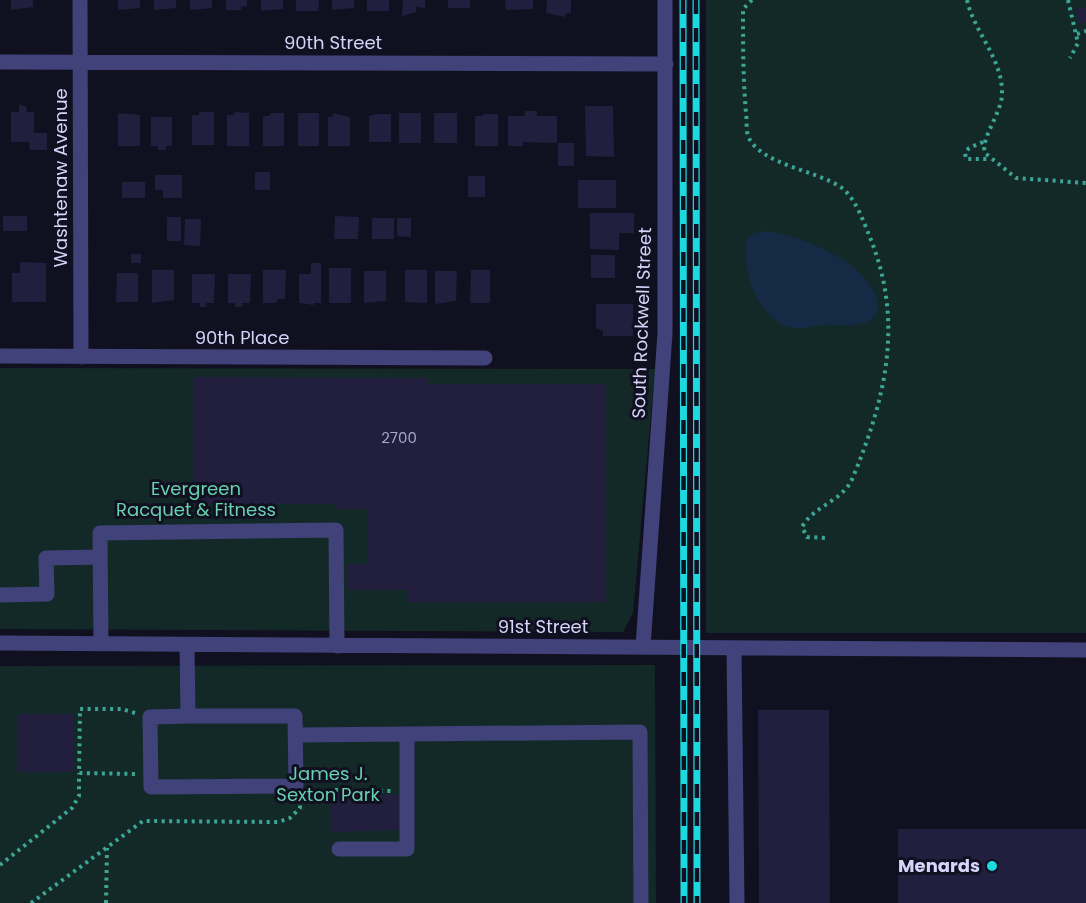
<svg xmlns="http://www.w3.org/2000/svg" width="1086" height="903" font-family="Poppins,sans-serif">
<rect width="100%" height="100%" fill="#111020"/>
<path fill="#132927" d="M706 0H1086V633H706Z
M0 368 655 369 633 613 623 632 0 629Z
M655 665 656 903H0V666Z"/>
<path fill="#152a44" d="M765 231C801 235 863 261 876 296 879 303 878 313 873 318 860 330 831 322 815 326 804 328 793 330 783 325 758 312 744 277 746 251 746 245 746 238 752 234 755 232 762 232 765 231Z"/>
<path fill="#221e3e" d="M11 0H33V7L11 10Z
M118 0H140V8L118 10Z
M154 0H176V8L154 10Z
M190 0H212V8L190 10Z
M226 0H247V6L241 7V10H226Z
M261 0H283V9L261 11Z
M296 0H319L318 11H296Z
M332 0H354V8L332 10Z
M367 0H389V11H367Z
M403 0H425V8L416 7V12L402 16Z
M448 0H470V8H448Z
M505 0H533V9L506 10Z
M547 0H571V13H566L565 17 546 13Z
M1086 7V22L1078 23 1076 8Z
M19 105 26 106 27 112H34V133H47V150H30L29 142H11V112H19Z
M585 106H613L614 157 586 156Z
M525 111H537V116H557V143L523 142V146H508V116H525Z
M199 112H214V145H192V115H199Z
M234 112 249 113V146H227V115H234Z
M118 113 140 115V146H118Z
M270 113H284V146H263V116H270Z
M298 113H319V146H298Z
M333 113 350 117V146H328V117L333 116Z
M399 113H421V143H399Z
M434 113H457V143H434Z
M376 114H391V142H369V116Z
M483 114H498V146H475V116H483Z
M151 117H172V146H166V150H158V146H151Z
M558 143H574V166H558Z
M255 172H270V190H255Z
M155 175H182V198H163V190H155Z
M468 176H485V197H468Z
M578 180H616V208H578Z
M122 182H145V198H122Z
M590 213H634V233H619V250L590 249Z
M3 216H27V231H3Z
M335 216 359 217 358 239H334Z
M167 217H181V241H167Z
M372 218H394V239H372Z
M397 218H411V237L397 236Z
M185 219H201L200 246 184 245Z
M131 254H141V263H131Z
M591 255H615V278H591Z
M20 262 46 263V302H12V273H20Z
M311 263H321V303H314V305L299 303V274H311Z
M329 268H351V303H329Z
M152 270H174V300L152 303Z
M263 270H286L285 299H278L276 303H263Z
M405 270H427V303L405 302Z
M471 270H490V303H470Z
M364 271H386V301L364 303Z
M435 271H457L456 301 435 304Z
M117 273H138V302H116Z
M192 274H215L214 303H206V307H200V303H192Z
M228 274H251L250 303H242V307H235V303H228Z
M596 304H633V336H603V331L596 328Z
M194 377 428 378V384H605V602H408V590H348V564H368V509H336V504H193Z
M758 710H829L830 903H759Z
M17 714H74V772H18Z
M370 791V795L403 794 404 830 331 832 330 797H338V792Z
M898 829H1086V903H898Z"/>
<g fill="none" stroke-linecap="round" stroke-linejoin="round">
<path stroke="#3ca597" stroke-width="4" stroke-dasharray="3 4.5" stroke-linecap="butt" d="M752 0 743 9C743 44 743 78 746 113 747 120 746 130 748 136 760 165 817 170 842 188 855 198 863 220 869 235 904 319 887 395 853 477 843 502 814 505 802 527L807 537 827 538
M967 0C974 32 1002 58 1002 92 1003 112 980 138 985 153L1016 178 1086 183
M1068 0 1078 43 1070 58
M1077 34 1086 31
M983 142 969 148 965 153 966 159H990
M135 713 122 709H80L79 773 136 774
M307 798H320L334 790 391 791
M0 865 72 808 79 796V773
M31 903 143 821 278 822 290 818 300 808V801
M106 903 107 848"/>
<path stroke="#404279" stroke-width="15" d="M80 0 81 357
M0 62 666 64
M0 356 485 358
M0 595 47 594 46 558 100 557
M0 643 1086 650
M101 644 100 533 336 530 337 646
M187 645 188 716 150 717 151 787 296 786 295 716H188
M643 647 665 333V0
M734 648 737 903
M407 734 640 732 641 903
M296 735 407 734V849H339"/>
<defs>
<path id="rail" d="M683 0 684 903
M696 0 697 903"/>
</defs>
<use href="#rail" stroke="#1bd9df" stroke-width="7"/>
<use href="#rail" stroke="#111020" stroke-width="4.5" stroke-dasharray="14" stroke-linecap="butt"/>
</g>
<circle fill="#1bd9df" stroke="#111020" stroke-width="2" cx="992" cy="866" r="6"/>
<g text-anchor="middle" stroke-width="6" stroke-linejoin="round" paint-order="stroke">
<g font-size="15" fill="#a8a6cb">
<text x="399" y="443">2700</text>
</g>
<g font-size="18" fill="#d5d4fa" stroke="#111020">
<text x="333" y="49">90th Street</text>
<text transform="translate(61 178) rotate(-90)" y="6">Washtenaw Avenue</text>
<text transform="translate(642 323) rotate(-88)" y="6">South Rockwell Street</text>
<text x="242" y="344">90th Place</text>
<text x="543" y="633">91st Street</text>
</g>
<g font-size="18" fill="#68d1af" stroke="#111020">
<text x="196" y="495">Evergreen<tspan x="196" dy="21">Racquet &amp; Fitness</tspan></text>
<text x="328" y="780">James J.<tspan x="328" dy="21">Sexton Park</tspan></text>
</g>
<g font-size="18" font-weight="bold" fill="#d5d4fa" stroke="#111020" text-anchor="end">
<text x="980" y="872">Menards</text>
</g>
</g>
</svg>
